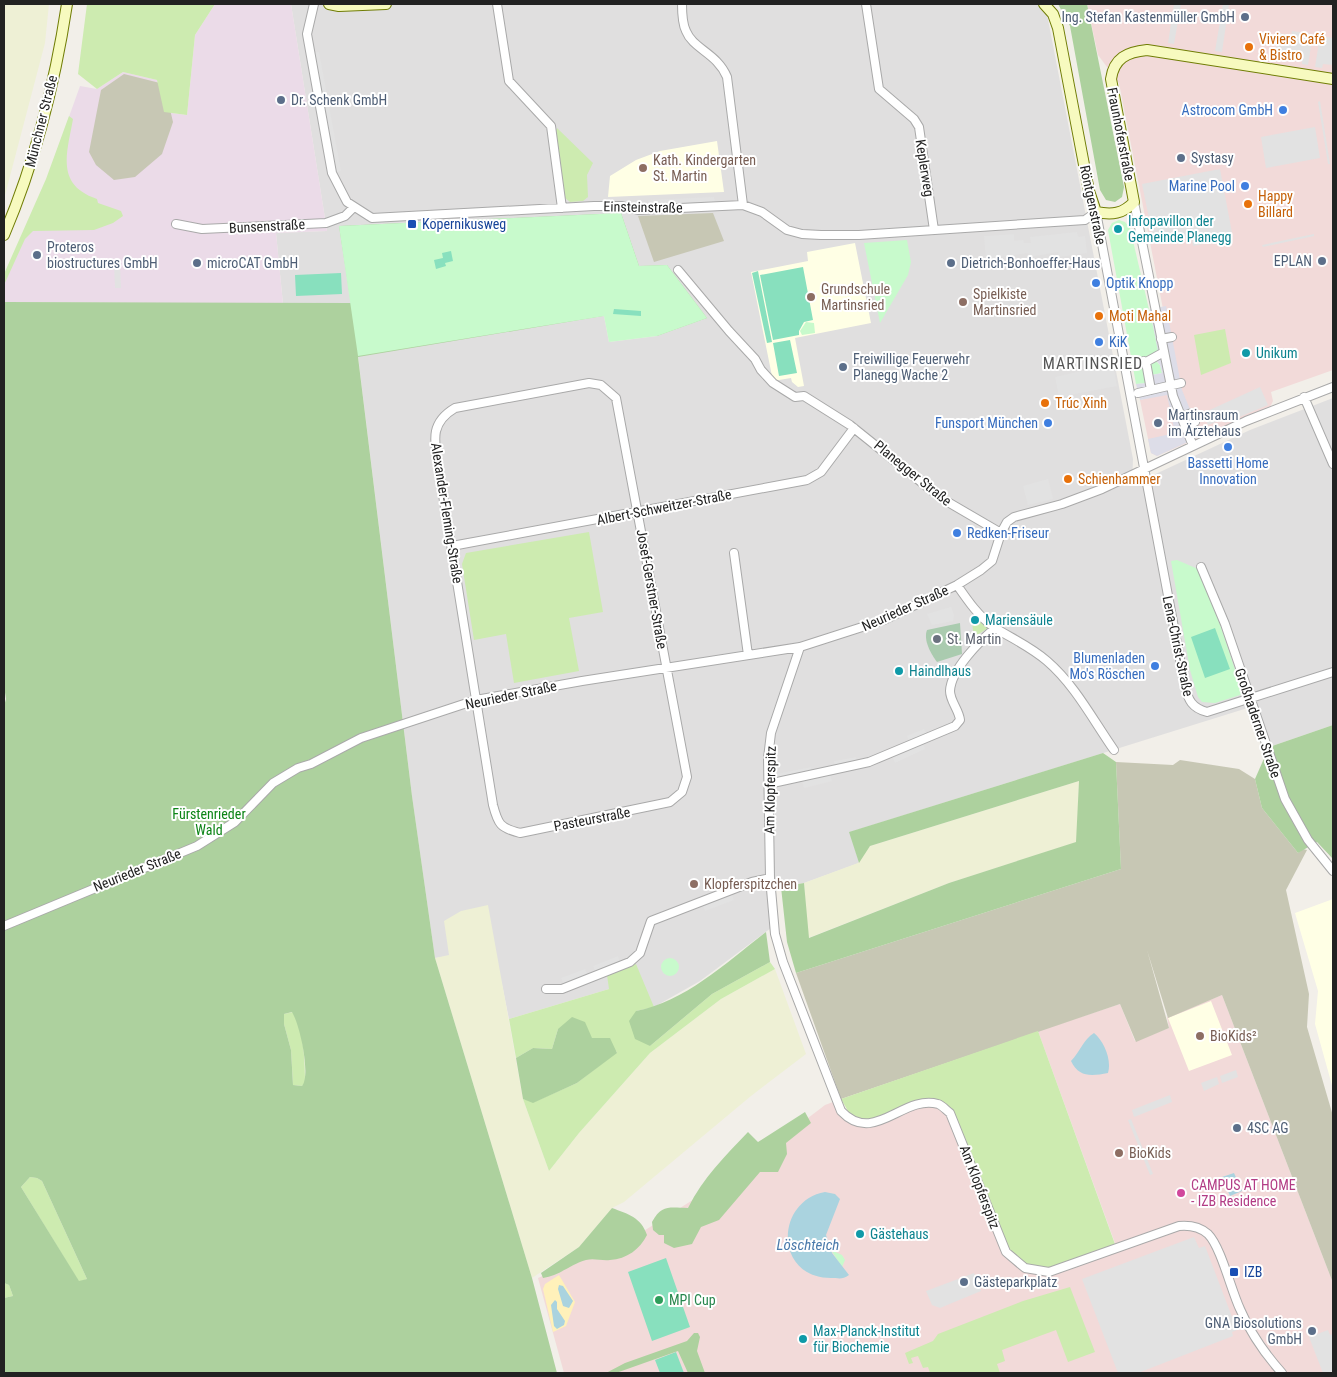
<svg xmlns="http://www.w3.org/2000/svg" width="1337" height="1377" font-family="'Roboto Condensed',sans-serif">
<rect width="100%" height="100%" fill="#f2efe9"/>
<path fill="#e0dfdf" d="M291 4H1045L1133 459 1132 485 1250 430 1333 398V725L1269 747 1254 706 850 832 859 863 804 883 768 889 771 928 700 981 654 1007 614 1015 609 989 509 1019 502 984 449 956 435 958 412 796 358 356 604 316 609 342 657 336 707 318 667 265 639 266 339 226 351 303 283 304 276 233 327 231Z"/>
<path fill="#f2dad9" d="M1087 4H1333V370L1271 392 1273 401 1270 407 1157 456 1151 453 1140 400 1167 394 1178 386 1119 83 1098 55Z
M1222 995 1333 1283V1373H564L538 1278 639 1234 740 1170 825 1105 841 1099 846 1110 866 1121 918 1102 939 1101 953 1111 1010 1252 1116 1246 1038 1031 1120 1004 1135 1041 1169 1028 1167 1017Z"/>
<path fill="#ebdbe8" d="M215 4H291L327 231 276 233 283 304 4 302V281L45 184 80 86 97 89 123 72 157 80 164 112 187 115 195 35Z"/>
<path fill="#ffffe5" d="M717 141 724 192 608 197 610 176 636 160 660 151Z
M855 243 871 323 795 338 804 386 798 387 792 382 791 378 773 381 751 272 808 261 807 252Z
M1333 899V1089L1315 1024 1318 991 1295 913Z
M1211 1001 1232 1055 1189 1071 1168 1018Z"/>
<path fill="#c7c7b4" d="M124 74 164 84 173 122 162 154 135 177 114 180 96 165 89 152 101 90Z
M713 213 724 241 654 262 638 216Z
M1180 760 1239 769 1255 779 1262 808 1298 853 1303 849 1307 850 1286 890 1309 994 1307 1027 1333 1116V1283L1222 995 1168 1018 1147 950 1169 1028 1136 1042 1120 1004 841 1099 796 973 1121 869 1116 762 1173 765Z"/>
<path fill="#eef0d5" d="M4 4H49L45 43 4 199Z
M1079 781 1077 842 949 883 808 938 804 883 858 863 870 846Z
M488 905 523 1099 549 1171 579 1133 650 1053 721 999 775 969 806 1054 751 1096 624 1202 612 1208 579 1247 532 1278 435 958 449 955 444 921 461 911Z"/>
<path fill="#cdebb0" d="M87 4H215L195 35 187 115 164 112 157 80 123 72 97 89 78 74Z
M69 116 73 119C67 153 55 185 97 199L98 203 121 211 123 216 113 223 94 230 33 231 25 239 4 285V274L46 179Z
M557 128 593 163 587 175 588 197 583 201 570 202 565 198 555 133Z
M1225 329 1231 363 1201 375 1194 335Z
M589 532 603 612 569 618 579 671 514 683 506 634 474 640 462 564 466 553Z
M974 615 988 628 974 637 971 616Z
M770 962 775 969 721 999 650 1053 579 1133 549 1171 523 1099 534 1102 577 1083 617 1052 592 1038 558 1029 552 1049 533 1048 516 1058 509 1019 609 989 607 975 636 964 654 1007 636 1011 650 1046 712 994Z
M293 1012C304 1033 305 1060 305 1083L302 1086 293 1085 291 1050 284 1024V1014Z
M1038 1031 1116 1247 1049 1269 1026 1264 1010 1252 953 1110 939 1101 918 1102 866 1121 852 1118 841 1099Z
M30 1177 37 1178 42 1181 87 1279 79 1282 21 1187Z
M4 1283 9 1285 13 1296 4 1298Z
M1070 1287 1095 1352 1068 1362 1056 1330 1002 1350 1005 1361 997 1364 1000 1373H930L928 1367 923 1368 918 1356 911 1358 913 1363 909 1364 905 1353 933 1341 938 1334 1023 1301Z"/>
<path fill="#add19e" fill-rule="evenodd" d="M1058 4H1087L1124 187 1122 197 1115 202 1106 200 1100 190 1070 26Z
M621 213 639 266 667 265 707 318 657 336 609 315 358 357 412 796 435 958 532 1278 557 1373H4V1298L13 1296 9 1285 4 1283V706L6 699 4 686V302L351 303 339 226ZM292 1012C300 1025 311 1075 302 1086L293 1085 291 1050 284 1024V1014ZM30 1177 37 1178 42 1181 87 1279 79 1281 21 1187Z
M1333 725V859L1317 842 1298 853 1262 808 1255 779 1269 747Z
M1103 753 1116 762 1121 869 796 973 787 942 781 887 804 883 809 938 949 883 1076 842 1079 781 870 846 859 863 849 832Z
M766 932 770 962 712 994 650 1046 635 1039 629 1021 636 1011C685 1002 727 962 766 932Z
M572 1017 585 1022 592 1038H610L617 1053 577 1083 533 1103 523 1099 516 1058 533 1048 552 1049 558 1029Z
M805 1112 811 1123 786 1143 787 1154 778 1172H760L719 1220 701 1227 692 1244 674 1248 664 1243V1235H659L653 1230 652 1222C662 1204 670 1208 688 1208 703 1178 725 1156 748 1132L758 1142Z
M612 1208C628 1214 641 1217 647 1235 640 1249 627 1259 610 1260 602 1261 594 1258 586 1260 571 1264 559 1276 543 1278L541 1273 579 1247Z
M694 1333H698L700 1337 697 1351 705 1373H688L678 1351 616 1373H606L625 1363 687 1341Z"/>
<path fill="#fff1ba" d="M559 1275 575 1302 566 1326 553 1332 543 1289 545 1284Z"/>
<path fill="#aacbaf" d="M960 623 962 654 937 662C931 654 923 640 927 630Z"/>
<path fill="#c8facc" d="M621 213 639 266 667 265 707 318 657 336 609 342 604 316 358 356 339 226Z
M1119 220 1125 222 1130 228 1159 352 1144 361 1148 383 1136 384 1108 230 1112 223Z
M907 240 911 262 908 275 880 323 864 243Z
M806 322 814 323 815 333 802 335 800 331Z
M1154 359 1160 365 1162 373 1152 375 1147 363Z
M1177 560 1198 569 1218 618 1243 694 1215 703 1202 702 1198 697 1190 670 1171 561Z
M661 967a9 9 0 1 1 18 0a9 9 0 1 1-18 0Z
M831 1250 842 1255 845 1260 842 1267Z"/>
<path fill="#88e0be" d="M451 251 453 261 445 263 446 266 436 269 434 260 443 258 442 253Z
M803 267 813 320 804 322 799 331V335L773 340 760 275Z
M758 271 772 342 767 343 752 273Z
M341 273 342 294 296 296 295 275Z
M614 309 641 311V316L613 314Z
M790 340 797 373 779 376 773 343Z
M1215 628 1230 669 1205 678 1191 637Z
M666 1258 690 1327 652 1341 628 1272Z
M676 1352 684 1373H660L655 1360Z"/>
<path fill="#e2e2e2" d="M1174 4H1181L1174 44 1168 43Z
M1223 4H1229L1222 52 1215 51Z
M1292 31 1313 34 1308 65 1302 64V60L1275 56 1278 33 1291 35Z
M1320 36 1333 38V65L1323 64 1322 68 1315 67Z
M319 52 341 171 332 173 310 53Z
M1320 101 1330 164H1328L1318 102Z
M1315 127 1320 158 1266 168 1261 137Z
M1220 169 1233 238 1193 246 1191 236 1154 243 1142 184Z
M714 197 715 202 649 205 648 200Z
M1077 232 1078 237 1085 236 1087 253 1059 257 1058 252 1029 257 1028 253 986 259 984 236 1014 234V241L1023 240 1024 243H1031L1030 237Z
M1314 234V236L1263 247 1262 245Z
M114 265H120L121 288H115Z
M1113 364 1117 386 1059 397 1055 377Z
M1260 387 1268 405 1225 423 1223 419 1208 425 1203 413Z
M1048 479 1053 499 1028 505 1023 486Z
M951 607 954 615 953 621 932 625 927 614Z
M924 729 927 735 910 742 907 736Z
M923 743 925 749 895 763 892 756Z
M856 757 857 763 835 767 834 761Z
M811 767 812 772 777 780 776 774Z
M830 775 832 781 804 788 802 781Z
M730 890 734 900 705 911 701 901Z
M618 956 621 966 597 975 593 966Z
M585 969 589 978 565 987 561 978Z
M1236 1070 1238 1077 1222 1083 1220 1076Z
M1217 1077 1219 1084 1204 1091 1201 1083Z
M1170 1095 1172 1102 1134 1117 1132 1110Z
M1131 1119 1153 1174 1150 1175 1128 1120Z
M1194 1237 1199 1248 1205 1246 1237 1330 1232 1332 1233 1336 1138 1373H1118L1082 1279Z
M974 1273 981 1291 940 1308 932 1305 926 1291Z
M1328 1330 1330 1335 1333 1334V1373H1323L1309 1337Z"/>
<path fill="#dddde8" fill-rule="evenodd" d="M1166 306 1182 390 1201 436 1157 456 1151 453 1148 439 1175 433 1167 395 1140 400 1136 384 1148 383 1144 361 1158 352 1150 309ZM1155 359 1160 365 1162 373 1152 375 1147 363Z"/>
<path fill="#aad3df" d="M1094 1033C1104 1041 1112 1060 1108 1073 1092 1076 1079 1078 1071 1061 1080 1052 1083 1040 1094 1033Z
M1234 1173 1242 1191 1230 1196 1222 1177Z
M825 1192 835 1194 840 1199 826 1235 832 1253 849 1275C842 1280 839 1278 831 1278 774 1278 775 1201 825 1192Z
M559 1285 563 1286 573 1301 569 1308 563 1306 558 1289Z
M555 1300 557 1302V1309L565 1321 564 1325 557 1329 554 1326 551 1305Z"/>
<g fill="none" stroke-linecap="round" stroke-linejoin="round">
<defs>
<path id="street" d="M314 4 307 34 332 173 347 202 372 218 594 206H622L638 210 743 205 762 212 787 230 802 234 821 235H859L1085 220 1096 212 1185 686C1188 700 1192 708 1207 712L1333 672
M497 4 509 81 551 126 562 208
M682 4C682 13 682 23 686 31 693 49 717 53 727 77L743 205
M866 4 879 89 914 119 919 127 934 230
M1134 202 1173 396 1191 441
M176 224 202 229 326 223 345 216 353 208
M678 270 729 331 755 359 761 370 773 383 795 397 804 396 850 425 941 498 1001 533
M1161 339 1172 337
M1144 361 1146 362 1164 352
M1146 362 1151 390
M589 383 601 385 616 398 687 777 682 792 670 802 520 833C500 828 498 824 493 805L439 470C435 443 428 424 455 408Z
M1138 393 1181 383
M1304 397 1333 464
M1182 417 1192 413
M1185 427 1195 422
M452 546 807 480 821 472 854 428
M734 553 748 655
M1201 567 1225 624 1285 799 1308 840 1333 871
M957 585C968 601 979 617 995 628 1013 639 1031 647 1047 661 1075 685 1093 720 1114 750
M800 647 771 733 768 758 770 878 775 934 783 962 841 1111C874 1146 903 1094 938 1104 942 1105 947 1111 950 1113L1006 1252 1025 1268 1049 1272 1179 1226C1190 1225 1200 1227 1208 1234 1221 1247 1231 1290 1240 1309 1250 1332 1265 1354 1282 1373
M768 784 869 762 955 726 960 720C959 710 950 701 950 691 951 669 980 641 995 628
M4 926 197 846 235 822 273 783 298 768 311 764 361 738 476 700 582 681 800 647 884 620 957 585 981 570 992 561 1001 533 1007 522 1014 517 1062 504 1102 489 1246 421 1333 387
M546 989H562L630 962 640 953 651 921 752 882 770 878"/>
<path id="secondary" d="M329 4 339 6 386 4
M1044 4 1053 14 1058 28 1089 191 1096 212C1112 215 1123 214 1134 202L1111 79C1114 58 1127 52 1147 50L1333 79
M4 235C35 162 55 83 67 4"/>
</defs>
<use href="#street" stroke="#a9a9a9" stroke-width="10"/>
<use href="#secondary" stroke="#707d05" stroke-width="12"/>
<use href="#street" stroke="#fff" stroke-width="8"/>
<use href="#secondary" stroke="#f7fabf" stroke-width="10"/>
</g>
<g fill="#5c6f8a" stroke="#fff" stroke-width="2">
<circle cx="1245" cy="17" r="5"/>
<circle cx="281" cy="100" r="5"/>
<circle cx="1181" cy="158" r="5"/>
<circle cx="37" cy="255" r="5"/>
<circle cx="1322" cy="261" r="5"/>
<circle cx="197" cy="263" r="5"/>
<circle cx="951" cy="263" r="5"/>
<circle cx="843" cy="367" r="5"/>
<circle cx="1158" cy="423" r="5"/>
<circle cx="1237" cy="1128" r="5"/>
<circle cx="964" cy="1282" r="5"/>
<circle cx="1312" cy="1331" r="5"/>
</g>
<g fill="#e8710a" stroke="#fff" stroke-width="2">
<circle cx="1249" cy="47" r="5"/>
<circle cx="1248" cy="204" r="5"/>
<circle cx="1099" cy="316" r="5"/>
<circle cx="1045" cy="403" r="5"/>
<circle cx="1068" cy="479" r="5"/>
</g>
<g fill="#3f7fe0" stroke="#fff" stroke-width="2">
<circle cx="1283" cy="110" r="5"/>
<circle cx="1245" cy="186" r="5"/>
<circle cx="1096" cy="283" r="5"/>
<circle cx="1099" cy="342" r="5"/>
<circle cx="1048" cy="423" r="5"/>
<circle cx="1228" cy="447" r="5"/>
<circle cx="957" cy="533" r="5"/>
<circle cx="1155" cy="666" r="5"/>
</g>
<g fill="#8d6e63" stroke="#fff" stroke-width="2">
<circle cx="643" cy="168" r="5"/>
<circle cx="811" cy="297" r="5"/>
<circle cx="963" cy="302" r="5"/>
<circle cx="694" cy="884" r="5"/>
<circle cx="1200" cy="1036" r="5"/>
<circle cx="1119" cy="1153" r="5"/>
</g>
<g fill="#1a4fb4" stroke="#fff" stroke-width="2">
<rect x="407" y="219" width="10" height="10" rx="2.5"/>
<rect x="1229" y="1267" width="10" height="10" rx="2.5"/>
</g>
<g fill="#0f9aa8" stroke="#fff" stroke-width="2">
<circle cx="1118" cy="229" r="5"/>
<circle cx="1246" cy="353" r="5"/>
<circle cx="975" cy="620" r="5"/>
<circle cx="899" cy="671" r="5"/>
<circle cx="860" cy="1234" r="5"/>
<circle cx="803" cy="1339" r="5"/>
</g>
<circle fill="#6b7280" stroke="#fff" stroke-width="2" cx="937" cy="639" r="5"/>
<circle fill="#d1479c" stroke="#fff" stroke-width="2" cx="1181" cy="1193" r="5"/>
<circle fill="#2e9e5b" stroke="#fff" stroke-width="2" cx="659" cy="1300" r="5"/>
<g text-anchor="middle" stroke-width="4" stroke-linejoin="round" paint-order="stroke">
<g font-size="14" fill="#4e5e75" stroke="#fff" text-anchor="start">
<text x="1235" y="22" text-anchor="end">Ing. Stefan Kastenmüller GmbH</text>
<text x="291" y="105">Dr. Schenk GmbH</text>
<text x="1191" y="163">Systasy</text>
<text x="47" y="252">Proteros<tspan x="47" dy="16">biostructures GmbH</tspan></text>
<text x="1312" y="266" text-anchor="end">EPLAN</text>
<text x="207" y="268">microCAT GmbH</text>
<text x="961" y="268">Dietrich-Bonhoeffer-Haus</text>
<text x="853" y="364">Freiwillige Feuerwehr<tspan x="853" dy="16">Planegg Wache 2</tspan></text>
<text x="1168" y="420">Martinsraum<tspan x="1168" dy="16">im Ärztehaus</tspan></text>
<text x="1247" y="1133">4SC AG</text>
<text x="974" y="1287">Gästeparkplatz</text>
<text x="1302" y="1328" text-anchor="end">GNA Biosolutions<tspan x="1302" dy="16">GmbH</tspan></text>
</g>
<g font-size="14" fill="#c56008" stroke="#fff" text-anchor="start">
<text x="1259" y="44">Viviers Café<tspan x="1259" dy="16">&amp; Bistro</tspan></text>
<text x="1258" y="201">Happy<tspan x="1258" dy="16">Billard</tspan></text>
<text x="1109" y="321">Moti Mahal</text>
<text x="1055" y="408">Trúc Xinh</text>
<text x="1078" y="484">Schienhammer</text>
</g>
<g font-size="14" fill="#366cbe" stroke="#fff" text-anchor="end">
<text x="1273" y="115">Astrocom GmbH</text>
<text x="1235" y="191">Marine Pool</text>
<text x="1106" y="288" text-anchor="start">Optik Knopp</text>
<text x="1109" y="347" text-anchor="start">KiK</text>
<text x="1038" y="428">Funsport München</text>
<text x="1228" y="468" text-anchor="middle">Bassetti Home<tspan x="1228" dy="16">Innovation</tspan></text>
<text x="967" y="538" text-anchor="start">Redken-Friseur</text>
<text x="1145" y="663">Blumenladen<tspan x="1145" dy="16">Mo's Röschen</tspan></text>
</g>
<g font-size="14" fill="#222" stroke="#fff">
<text transform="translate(41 121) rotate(-76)" y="5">Münchner Straße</text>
<text transform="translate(1121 134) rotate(79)" y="5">Fraunhoferstraße</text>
<text transform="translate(925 168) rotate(81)" y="5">Keplerweg</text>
<text transform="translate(1093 205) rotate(78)" y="5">Röntgenstraße</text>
<text transform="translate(643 207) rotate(1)" y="5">Einsteinstraße</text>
<text transform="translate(267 226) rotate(-3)" y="5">Bunsenstraße</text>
<text transform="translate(913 473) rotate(39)" y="5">Planegger Straße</text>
<text transform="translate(664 507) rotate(-11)" y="5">Albert-Schweitzer-Straße</text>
<text transform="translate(447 513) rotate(81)" y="5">Alexander-Fleming-Straße</text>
<text transform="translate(652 589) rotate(80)" y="5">Josef-Gerstner-Straße</text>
<text transform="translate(905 608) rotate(-24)" y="5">Neurieder Straße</text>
<text transform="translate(1178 646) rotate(78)" y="5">Lena-Christ-Straße</text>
<text transform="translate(511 695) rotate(-12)" y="5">Neurieder Straße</text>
<text transform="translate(1258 723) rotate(71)" y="5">Großhaderner Straße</text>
<text transform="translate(770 790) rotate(-89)" y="5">Am Klopferspitz</text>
<text transform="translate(592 819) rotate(-11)" y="5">Pasteurstraße</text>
<text transform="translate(137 870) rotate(-22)" y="5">Neurieder Straße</text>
<text transform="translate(980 1187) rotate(69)" y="5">Am Klopferspitz</text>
</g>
<g font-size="14" fill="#785e54" stroke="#fff" text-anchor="start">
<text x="653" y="165">Kath. Kindergarten<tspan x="653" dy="16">St. Martin</tspan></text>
<text x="821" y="294">Grundschule<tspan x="821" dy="16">Martinsried</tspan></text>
<text x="973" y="299">Spielkiste<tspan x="973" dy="16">Martinsried</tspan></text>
<text x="704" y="889">Klopferspitzchen</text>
<text x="1210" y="1041">BioKids²</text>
<text x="1129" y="1158">BioKids</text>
</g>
<g font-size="14" fill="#0d838f" stroke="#fff" text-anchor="start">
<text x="1128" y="226">Infopavillon der<tspan x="1128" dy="16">Gemeinde Planegg</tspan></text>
<text x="1256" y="358">Unikum</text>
<text x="985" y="625">Mariensäule</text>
<text x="909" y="676">Haindlhaus</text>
<text x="870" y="1239">Gästehaus</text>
<text x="813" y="1336">Max-Planck-Institut<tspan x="813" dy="16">für Biochemie</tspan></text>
</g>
<g font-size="14" fill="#164399" stroke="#fff" text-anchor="start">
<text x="422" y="229">Kopernikusweg</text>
<text x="1244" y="1277">IZB</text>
</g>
<g font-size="14" fill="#5b616d" stroke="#fff" text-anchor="start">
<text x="947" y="644">St. Martin</text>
</g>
<g font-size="14" fill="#0c8416" stroke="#fff">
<text x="209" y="819">Fürstenrieder<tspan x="209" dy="16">Wald</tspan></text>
</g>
<g font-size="14" fill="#b23c85" stroke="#fff" text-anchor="start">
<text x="1191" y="1190">CAMPUS AT HOME<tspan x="1191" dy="16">- IZB Residence</tspan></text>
</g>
<g font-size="14" fill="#27864d" stroke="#fff" text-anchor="start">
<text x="669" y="1305">MPI Cup</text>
</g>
<g font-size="15" font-style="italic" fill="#4a7aab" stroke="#fff">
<text x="808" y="1250">Löschteich</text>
</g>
<g font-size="16" letter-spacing="1" fill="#555" stroke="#fff">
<text x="1093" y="369">MARTINSRIED</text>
</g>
</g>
<rect width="1337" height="1377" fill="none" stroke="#222222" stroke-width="10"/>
</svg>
